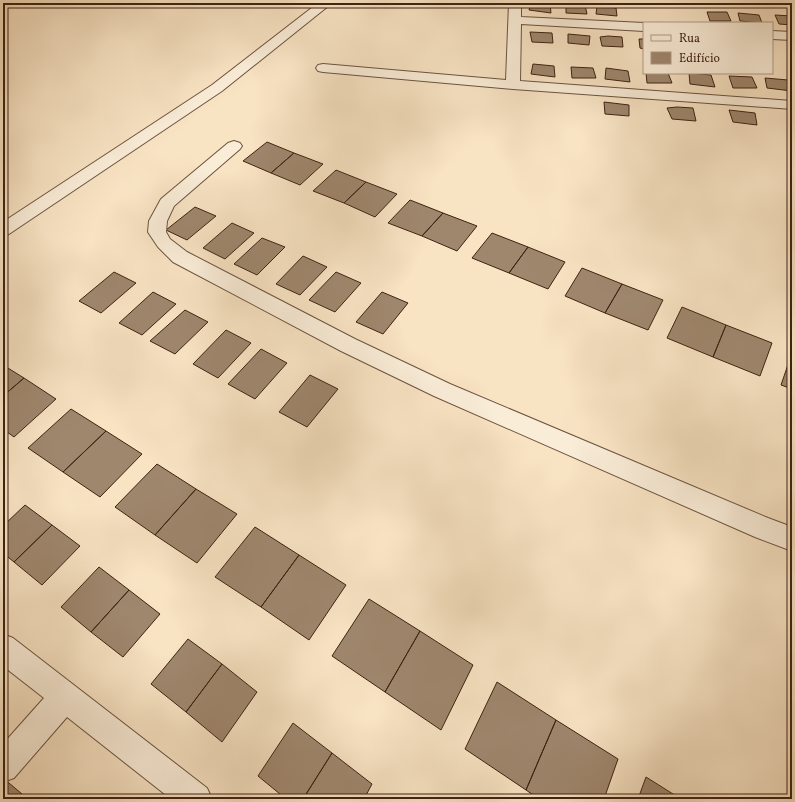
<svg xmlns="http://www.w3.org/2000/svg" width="795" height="802" font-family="Vollkorn,serif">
<rect width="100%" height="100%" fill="#f8e3c3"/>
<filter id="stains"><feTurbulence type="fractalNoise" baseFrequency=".005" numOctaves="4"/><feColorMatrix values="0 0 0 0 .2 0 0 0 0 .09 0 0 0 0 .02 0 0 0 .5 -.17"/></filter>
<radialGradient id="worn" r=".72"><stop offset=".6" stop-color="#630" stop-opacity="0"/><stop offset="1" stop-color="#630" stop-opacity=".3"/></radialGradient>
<path fill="#9f876e" stroke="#3e2311" d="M531 3 550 4 551 13 529 10Z
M566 5H585L587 14 566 13Z
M597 6 616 8 617 16 596 14Z
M707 12H727L731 21H710Z
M738 13 759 15 762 23 740 21Z
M775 15 792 16V25L779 24Z
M530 32 552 33 553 43 532 42Z
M568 34 590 36 589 45 568 43Z
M608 36 622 37 623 47 602 46 600 37Z
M639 39H644V49L640 48Z
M533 64 554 66 555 77 531 74Z
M571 67 593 68 596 78H572Z
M606 68 628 71 630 82 605 79Z
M646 73H668L672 83H647Z
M689 73 711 75 715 87 690 84Z
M729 76 752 77 757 88H733Z
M765 78 788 80 792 91 767 88Z
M604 102 629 105V116L605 114Z
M677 107 693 108 696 121 672 119 667 108Z
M729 110 755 113 757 125 733 122Z
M267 142 294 153 271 173 243 161Z
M294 153 323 164 300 185 271 173Z
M336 170 366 182 344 203 313 191Z
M366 182 397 194 375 217 344 203Z
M410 200 443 213 422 236 388 223Z
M195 207 216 216 187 240 166 230Z
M443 213 477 226 457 251 422 236Z
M232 223 254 233 225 259 203 248Z
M492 233 528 247 509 273 472 258Z
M262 238 285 247 257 275 234 264Z
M528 247 565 262 548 289 509 273Z
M303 256 327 267 300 295 276 284Z
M582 268 622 284 605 313 565 296Z
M114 272 136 283 101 313 79 301Z
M336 272 361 283 335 312 309 300Z
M622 284 663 300 648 330 605 313Z
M153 292 176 304 142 335 119 323Z
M382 292 408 303 383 334 356 322Z
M682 307 726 325 713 357 667 338Z
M185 310 208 322 175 354 150 341Z
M726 325 772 343 760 376 713 357Z
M226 330 251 343 218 378 193 364Z
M261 349 287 363 255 399 228 384Z
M792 353V389L781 385Z
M3 365 24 378 3 396Z
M310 375 338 389 307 427 279 412Z
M24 378 56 399 14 437 3 429V396Z
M71 409 106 431 63 472 28 448Z
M106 431 142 454 100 497 63 472Z
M157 464 196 489 155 535 115 507Z
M196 489 237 514 197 563 155 535Z
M25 505 52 525 14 562 3 553V526Z
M52 525 80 546 42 585 14 562Z
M255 527 299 555 261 607 215 577Z
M299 555 346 585 309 640 261 607Z
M99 567 129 590 91 632 61 607Z
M129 590 160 614 123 657 91 632Z
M369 599 420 631 385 692 332 656Z
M420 631 473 665 441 730 385 692Z
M188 639 222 664 186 712 151 684Z
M222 664 257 692 222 742 186 712Z
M497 682 556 720 526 790 465 749Z
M556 720 618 759 604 799H539L526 790Z
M293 723 332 753 303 799H286L258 776Z
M332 753 372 784 364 799H303Z
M646 777 681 799H638Z
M3 778 28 799H3Z"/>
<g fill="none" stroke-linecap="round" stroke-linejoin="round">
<defs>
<path id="minor" d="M318 3H332L222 91 9 234 3 236V222L212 85Z
M509 3H521V17L644 23V31L521 24 520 81 792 101V109L513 89 323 72 318 71 316 68 318 65 323 64 506 80Z
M772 31 792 32V40L772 39Z
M234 141 240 143 242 146 240 149 174 206 167 221 166 232 170 239 187 252 355 339 450 384 768 518 792 527V551L755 537 434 396 341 351 173 262 158 247 148 232 149 221 161 199 228 143Z
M3 634 13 638 207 788 212 799H171L67 717 14 778 3 782V744L44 698 3 666Z"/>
</defs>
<use href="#minor" stroke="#6c533e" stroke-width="2"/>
<use href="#minor" fill="#faedd8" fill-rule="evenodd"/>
</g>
<rect width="795" height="802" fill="none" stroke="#f8e3c3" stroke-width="16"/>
<rect x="4" y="4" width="787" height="794" fill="none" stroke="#3e2311" stroke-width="2"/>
<rect x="8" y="8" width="779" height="786" fill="none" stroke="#3e2311"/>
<rect x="643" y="22" width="130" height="52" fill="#faedd8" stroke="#af9c88"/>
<rect x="651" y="35" width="20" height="6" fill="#faedd8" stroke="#af9c88"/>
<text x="679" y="42" font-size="12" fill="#3e2311">Rua</text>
<rect x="651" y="52" width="20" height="12" fill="#9f876e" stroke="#af9c88"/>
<text x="679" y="62" font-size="12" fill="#3e2311">Edifício</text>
<rect width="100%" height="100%" filter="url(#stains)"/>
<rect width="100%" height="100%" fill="url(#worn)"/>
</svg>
